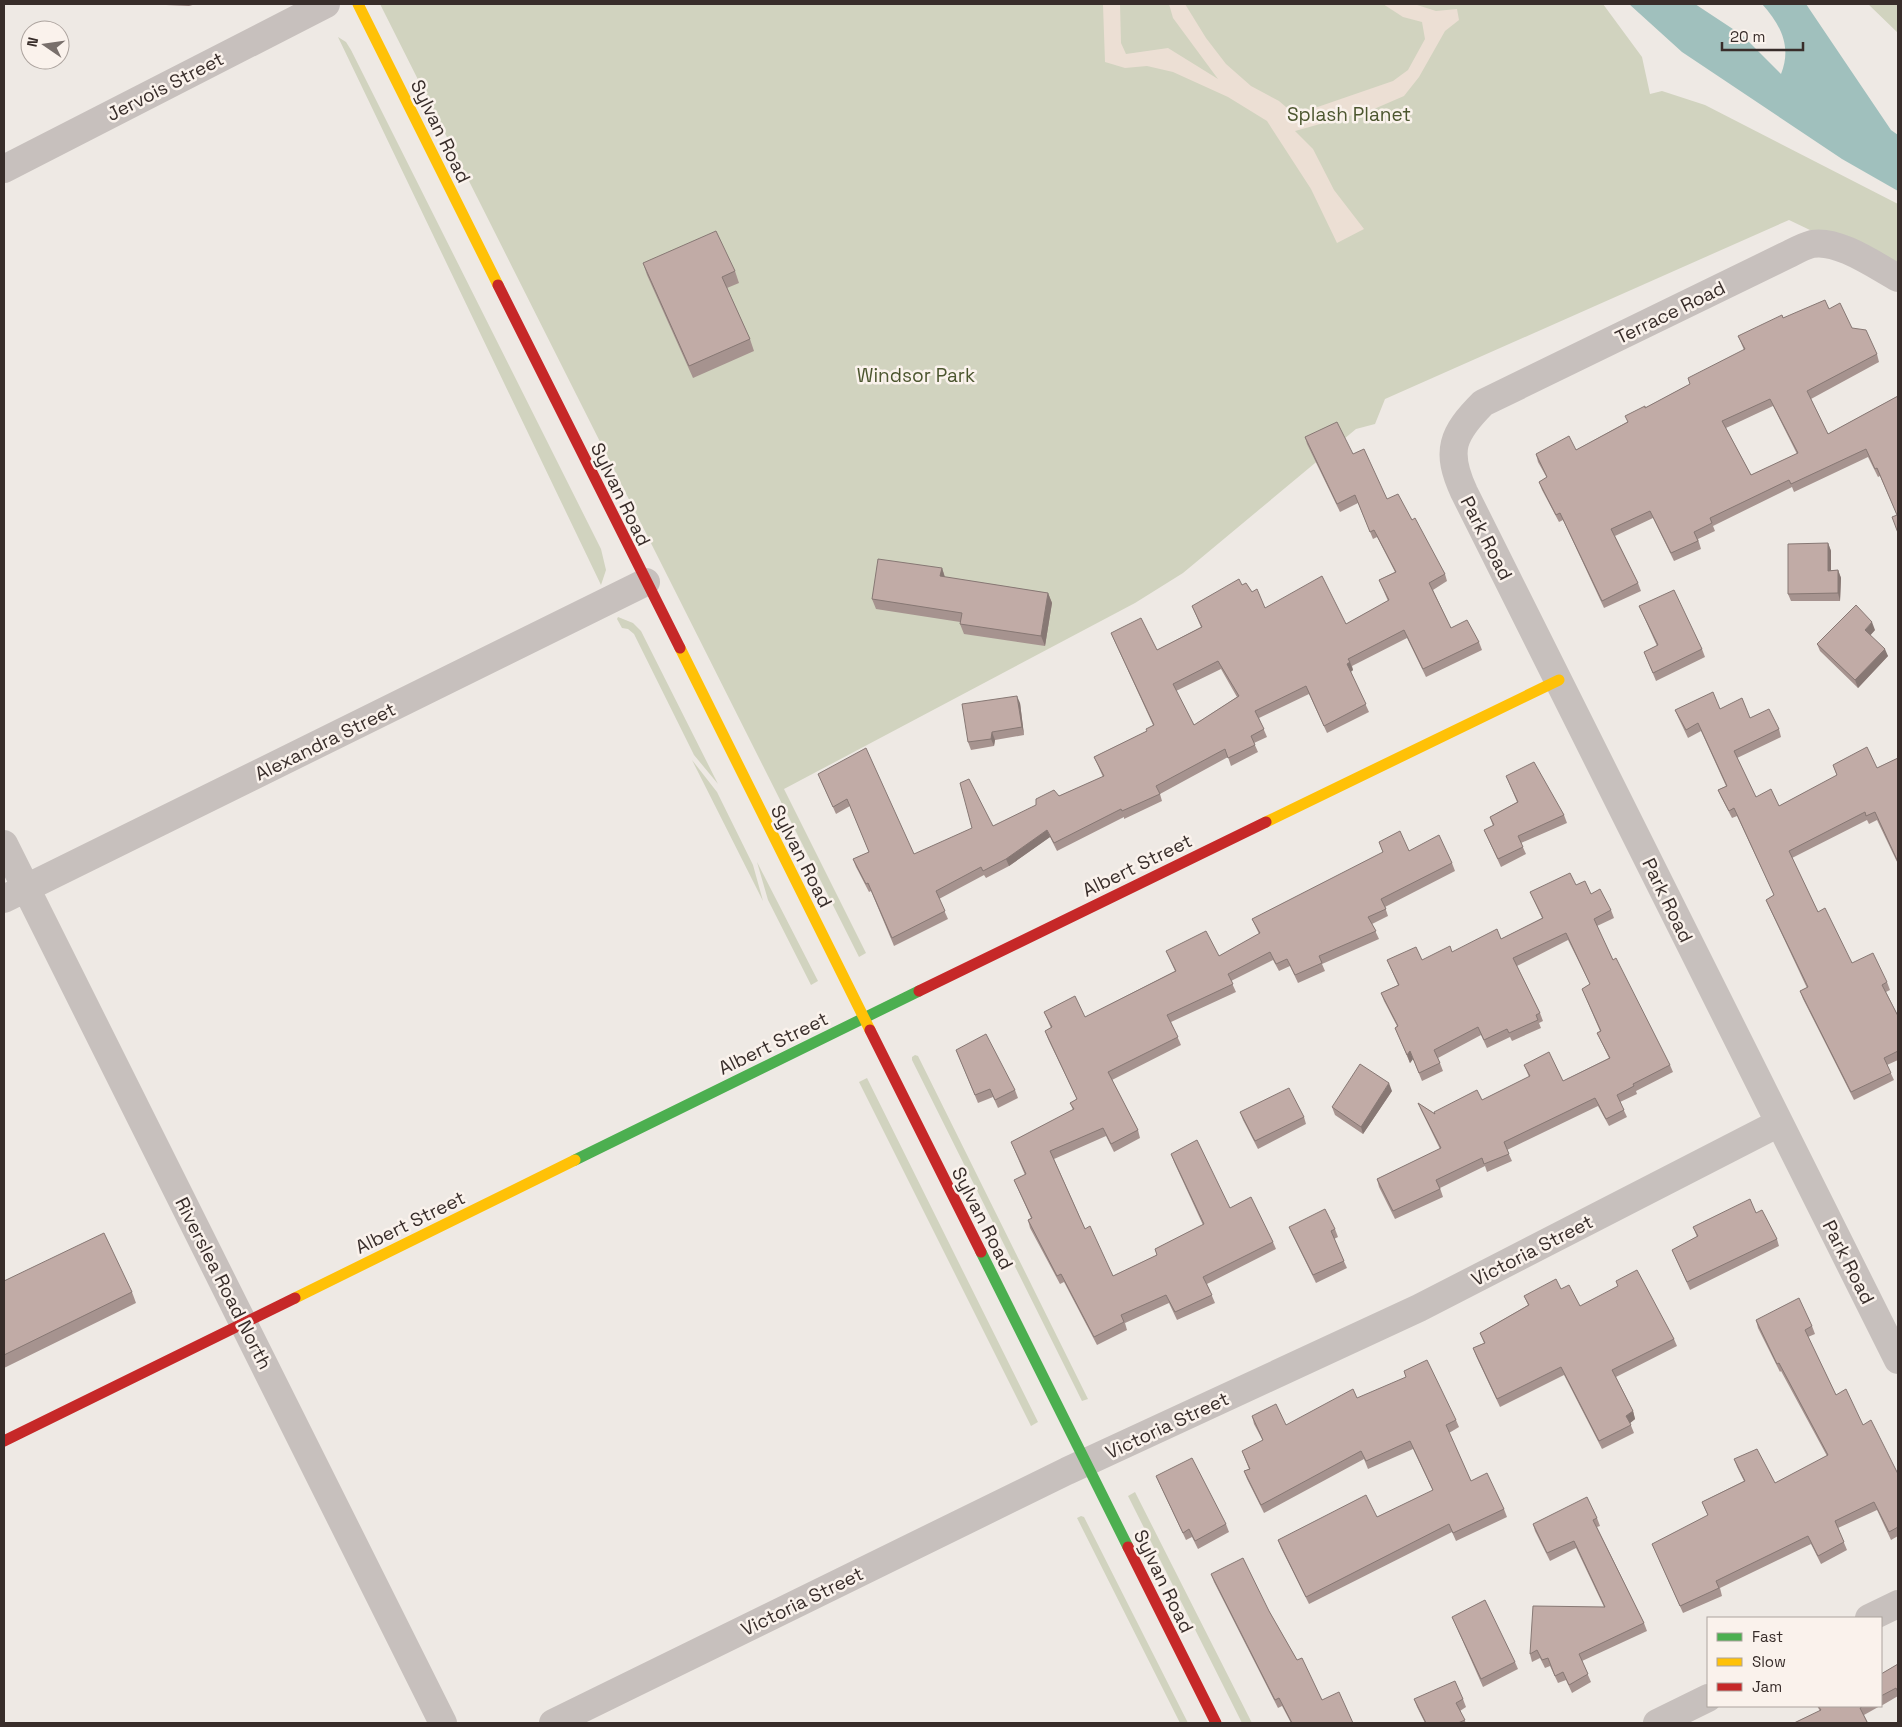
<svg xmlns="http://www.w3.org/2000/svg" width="1902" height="1727" font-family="'Space Grotesk',sans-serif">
<rect width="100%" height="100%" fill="#eee9e4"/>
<path fill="#d1d3bf" d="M380 4H1603L1642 57 1650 94 1662 91 1705 105 1898 204V272L1789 220 1385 399 1375 424 1356 429 1183 573 1135 603 784 789 866 953 859 957Z
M1868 4H1898V33Z
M338 37 346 42 351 50 601 549 606 570 601 585Z
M618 617 633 623 641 631 718 784 694 755 634 634 628 629 622 628 617 619Z
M692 760 717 792 753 865 763 901Z
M757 862 818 981 811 985 768 900Z
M915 1055 918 1056 1088 1399 1082 1401 912 1060V1057Z
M867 1078 1038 1422 1031 1426 859 1082Z
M1135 1492 1252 1723H1242L1128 1496Z
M1081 1516 1084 1517 1188 1723H1180L1077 1518Z"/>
<path fill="#ecdfd4" d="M1082 4H1120L1121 43 1126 54 1168 48 1218 79 1173 18 1169 4H1185L1206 38 1226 64 1251 86 1279 101 1293 113 1306 111 1393 81 1408 70 1425 39 1422 22 1403 17 1383 4H1414L1436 11 1457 9 1459 20 1445 31 1419 77 1404 96 1374 109 1295 131 1313 149 1334 190 1364 229 1337 243 1311 189 1267 121 1228 97 1173 72 1147 66 1125 68 1105 62 1103 5Z"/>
<path fill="#a0c0bd" d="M1629 4H1695L1742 35 1781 74C1792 47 1781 25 1762 4H1806L1891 130 1898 135V191L1842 159 1682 52Z"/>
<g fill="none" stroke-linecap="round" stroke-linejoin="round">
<path stroke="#c7c0bd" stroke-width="28" d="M4 169 326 4
M1898 278C1876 266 1838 239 1812 244 1804 246 1795 251 1787 255L1483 403C1452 434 1445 451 1464 492L1898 1360
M4 844 443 1723
M4 899 646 582
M1869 1618 1898 1604
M553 1723 1067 1471 1419 1308 1779 1123
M1657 1723 1708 1698"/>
<path stroke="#4caf50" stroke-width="11" d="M575 1160 919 991
M981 1252 1128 1547"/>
<path stroke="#ffc107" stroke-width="11" d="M358 4 498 285
M680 648 870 1030
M1266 822 1559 680
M295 1298 575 1160"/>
<path stroke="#c62828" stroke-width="11" d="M498 285 680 648
M919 991 1266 822
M870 1030 981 1252
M4 1441 295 1298
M1128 1547 1216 1723"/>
</g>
<path fill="#a6938f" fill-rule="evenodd" d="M162 4H196L189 6 166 5Z
M643 263 735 271 739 283 727 288 750 339 754 351 693 378 647 275Z
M1829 309 1852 328 1877 354 1879 362 1811 399 1828 434 1898 396 1897 515 1880 476 1878 477 1868 457 1794 492 1792 487 1713 526 1715 531 1698 539 1701 549 1674 561 1653 518 1615 536 1638 583 1641 591 1604 608 1563 520 1559 522 1542 490 1539 482 1547 478 1538 462 1536 454 1576 450 1627 422 1645 408 1690 384 1744 350 1738 336 1783 318ZM1773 406 1797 454 1751 475 1726 428Z
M1305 437 1353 454 1387 499 1412 520 1445 574 1447 581 1433 590 1451 628 1479 642 1482 650 1426 677 1407 638 1352 666 1353 670 1351 672 1369 712 1327 733 1309 694 1259 718 1267 737 1254 743 1258 752 1231 766 1228 757 1160 794 1162 801 1124 819V817L1057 851 1050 837 1009 866 986 878 984 875 939 899 948 919 894 946 871 891 869 892 856 867 853 859 869 852 850 806 836 814 818 774 914 854 993 826 1059 796 1103 777 1094 757 1147 731 1153 725 1114 640 1111 633 1157 650 1201 627 1192 606 1242 585 1252 592 1265 608 1346 624 1388 601 1379 580 1395 572 1377 537 1373 539 1358 503 1340 512 1307 444ZM1221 669 1237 697 1194 725 1176 691Z
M1828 543 1831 551V570H1838L1841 578 1840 601H1791L1788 594Z
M942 568 945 577 1048 593 1052 603 1045 646 964 634 960 624V622L876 609 872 599Z
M1639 606 1702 649 1705 657 1656 681 1644 652 1657 646Z
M1875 630 1870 635 1888 656 1858 688 1820 651 1817 644Z
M1020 703 1024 735 995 740 994 746 971 750 968 742Z
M1720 709 1750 718 1779 729 1781 737 1737 758 1756 797 1779 806 1837 776 1833 765 1877 768 1898 758V864L1877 820 1869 824 1867 820 1792 858 1818 912 1852 963 1887 982 1890 990 1886 992 1898 1016V1060L1887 1065 1894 1080 1854 1100 1803 999 1800 991 1807 988 1769 907 1766 900 1774 895 1737 816 1732 818 1721 797 1718 790 1726 786 1701 731 1688 738 1678 717 1675 710Z
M1506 776 1564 815 1567 823 1521 843 1526 854 1501 867 1484 830 1493 826 1490 817 1517 802Z
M1379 842 1452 863 1455 871 1385 907 1388 916 1372 924 1379 939 1322 964 1325 971 1298 983 1290 966 1279 971 1273 960 1231 981 1236 992 1171 1022 1181 1045 1112 1080 1138 1130 1140 1138 1114 1152 1106 1136 1054 1159 1085 1229 1113 1276 1157 1255 1155 1249 1203 1225 1174 1162 1171 1154 1230 1208 1273 1242 1276 1249 1207 1284 1215 1303 1177 1320 1169 1303 1125 1323 1127 1330 1097 1345 1064 1282 1060 1284 1030 1228 1028 1220 1031 1218 1014 1180 1025 1175 1011 1142 1073 1110 1070 1103 1077 1099 1048 1039 1045 1031 1051 1028 1044 1012 1085 1017 1175 971 1166 951 1219 956 1259 934 1252 919 1383 853Z
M1576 885 1591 894 1611 910 1614 918 1597 926 1613 960 1670 1065 1673 1072 1636 1091 1637 1094 1620 1102 1627 1117 1609 1126 1598 1106 1507 1150 1512 1161 1487 1172 1485 1166 1440 1188 1443 1197 1395 1219 1379 1187 1377 1179 1440 1149 1421 1110 1418 1103 1435 1114 1482 1100 1529 1077 1524 1065 1563 1081 1609 1058 1597 1033 1600 1031 1582 989 1590 984 1568 940 1517 966 1540 1013 1543 1021 1539 1023 1541 1028 1512 1041 1510 1037 1487 1048 1481 1035 1438 1058 1443 1071 1422 1081 1413 1059 1410 1063 1395 1028 1397 1026 1384 1001 1381 993 1398 985 1387 960H1422L1501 939 1542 918 1530 892Z
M956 1050 1015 1090 1018 1098 998 1108 993 1097 978 1103Z
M1392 1091 1363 1134 1335 1115 1332 1107Z
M1240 1112 1304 1117 1306 1124 1258 1149 1243 1120Z
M1756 1213 1777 1239 1779 1246 1690 1290 1672 1250 1697 1237 1693 1227Z
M1289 1227 1335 1229 1338 1237 1334 1239 1347 1268 1316 1283 1292 1234Z
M4 1281 132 1292 136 1303 4 1368Z
M1561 1289 1580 1306 1674 1339 1677 1346 1616 1377 1633 1411 1635 1419 1630 1423 1634 1433 1602 1449 1564 1375 1500 1407 1476 1356 1473 1348 1484 1343 1480 1333 1528 1305 1524 1296Z
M1756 1320 1812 1326 1815 1334 1808 1337 1836 1395 1863 1425 1898 1474V1536L1891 1540 1877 1510 1838 1528 1847 1550 1821 1564 1811 1544 1720 1588 1722 1596 1683 1613 1652 1544 1708 1516 1702 1502 1744 1481 1737 1467 1734 1459 1775 1483 1827 1456 1781 1371 1780 1372 1758 1328Z
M1357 1398 1456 1420 1459 1427 1449 1433 1471 1481 1504 1509 1507 1517 1456 1541 1452 1532 1309 1604 1281 1548 1278 1540 1377 1517 1433 1491 1413 1449 1368 1469 1364 1459 1264 1513 1247 1479 1244 1471 1249 1469 1242 1451 1263 1441 1254 1424 1252 1416 1286 1425Z
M1156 1476 1226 1524 1229 1532 1198 1549 1192 1537 1186 1540 1159 1483Z
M1597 1518 1600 1526 1597 1527 1644 1623 1647 1631 1582 1661 1591 1682 1572 1693 1566 1680 1558 1683 1550 1666 1545 1668 1540 1658 1532 1662 1530 1654 1604 1607 1576 1548 1550 1561 1535 1531 1533 1524Z
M1211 1574 1269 1611 1297 1660 1322 1700 1353 1723H1291L1282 1706 1278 1708 1214 1582Z
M1452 1617 1515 1662 1518 1669 1483 1687Z
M1898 1664V1696L1881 1706V1674Z
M1414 1699H1463L1466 1707 1460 1711 1466 1723H1425L1417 1707Z
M1817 1706H1880L1864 1715 1868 1723H1794L1820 1711Z"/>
<path fill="#877874" d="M1828 543 1831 551V578L1828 571Z
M942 568 945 578 940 576Z
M1838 570 1841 578 1840 601 1838 593Z
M1048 593 1052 603 1045 646 1041 636Z
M1872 622 1875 630 1868 638 1865 630Z
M1885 649 1888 656 1858 688 1855 680Z
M1350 662 1353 670 1350 672 1347 664Z
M1017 696 1020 703 1024 735 1022 727Z
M992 732 995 740 994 746 991 739Z
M1047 830 1050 837 1009 866 1006 859Z
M1410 1051 1413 1059 1410 1063 1407 1055Z
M1389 1083 1392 1091 1363 1134 1361 1127Z
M1633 1411 1635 1419 1629 1424 1626 1416Z"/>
<path fill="#c1aba6" stroke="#877874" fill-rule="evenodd" d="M716 231 735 271 722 277 750 339 689 366 643 263Z
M1825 300 1829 309 1840 303 1852 328 1866 330 1877 354 1807 391 1828 434 1898 396V533L1892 517 1897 515 1877 468 1875 469 1866 449 1791 484 1789 480 1710 518 1712 523 1694 532 1698 541 1671 553 1650 511 1611 529 1638 583 1602 601 1560 513 1556 515 1539 482 1547 477 1536 454 1569 436 1576 450 1628 422 1625 416 1645 406V408L1690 384 1688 378 1745 349 1738 336 1782 315 1783 318ZM1770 399 1798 453 1751 475 1722 421Z
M1337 422 1353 454 1364 449 1387 499 1398 494 1412 520 1415 518 1445 574 1429 583 1451 628 1467 620 1479 642 1423 669 1404 630 1348 659 1350 662 1347 664 1366 704 1324 726 1306 686 1255 711 1264 729 1251 736 1255 745 1228 758 1225 749 1156 786 1160 794 1122 811 1121 809 1054 843 1047 830 1006 859 983 871 981 867 936 891 945 911 892 938 868 883 866 884 853 859 869 852 847 799 833 807 818 774 866 748 914 854 972 828 960 783 969 779 993 826 1036 805V799L1054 790 1059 796 1104 776 1094 757 1147 731 1146 729 1154 725 1111 633 1141 618 1157 650 1202 627 1192 606 1239 579 1242 585 1246 583 1252 592 1257 589 1265 608 1322 576 1346 624 1389 600 1379 580 1396 572 1374 530 1370 532 1355 495 1337 504 1305 437ZM1218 661 1239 696 1194 725 1173 684Z
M1828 543V571L1838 570V593L1788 594V544Z
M878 559 942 568 940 576 1048 593 1041 636 960 624 962 613 872 599Z
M1674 590 1702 649 1653 673 1644 652 1658 645 1639 606Z
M1856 605 1872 622 1865 630 1885 649 1855 680 1817 644Z
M1713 692 1720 709 1742 698 1750 718 1769 709 1779 729 1734 751 1756 797 1771 789 1779 806 1837 775 1833 765 1867 747 1877 768 1898 758V862L1875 812 1866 816 1865 812 1789 851 1818 912 1825 908 1852 963 1873 953 1887 982 1882 985 1898 1016V1051L1884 1058 1891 1073 1851 1092 1800 991 1808 987 1766 900 1774 895 1734 808 1729 811 1718 790 1727 786 1698 723 1686 730 1675 710Z
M1017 696 1022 727 992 732 991 739 968 742 962 704Z
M1534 762 1564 815 1518 836 1523 847 1498 859 1484 830 1494 825 1490 817 1518 802 1506 776Z
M1400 831 1409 851 1439 835 1452 863 1381 899 1386 909 1368 917 1376 931 1319 956 1322 963 1295 975 1287 959 1276 964 1270 952 1228 974 1233 984 1167 1015 1178 1037 1108 1072 1138 1130 1111 1144 1103 1128 1050 1151 1085 1229 1090 1226 1113 1276 1157 1255 1155 1249 1204 1224 1171 1154 1197 1140 1230 1208 1251 1197 1273 1242 1203 1277 1212 1295 1175 1312 1166 1295 1121 1315 1124 1322 1094 1337 1061 1274 1057 1276 1028 1220 1032 1218 1014 1180 1026 1174 1011 1142 1074 1109 1070 1103 1077 1099 1045 1031 1052 1027 1044 1012 1075 996 1085 1017 1176 971 1166 951 1206 931 1219 956 1260 933 1252 919 1383 852 1379 842Z
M1570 873 1576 885 1585 881 1591 894 1600 889 1611 910 1594 919 1613 960 1616 958 1670 1065 1633 1084 1634 1086 1617 1095 1624 1110 1606 1119 1595 1098 1504 1142 1509 1154 1484 1164 1482 1158 1436 1180 1440 1189 1393 1211 1377 1179 1441 1148 1418 1103 1435 1114 1434 1112 1477 1090 1482 1100 1530 1076 1524 1065 1549 1052 1563 1081 1610 1058 1597 1033 1601 1031 1582 989 1590 984 1566 933 1513 958 1540 1013 1536 1015 1538 1020 1509 1033 1507 1029 1484 1040 1478 1027 1434 1050 1440 1063 1419 1073 1410 1051 1407 1055 1395 1028 1398 1026 1381 993 1399 985 1387 960 1416 947 1422 960 1450 946 1452 952 1497 929 1501 939 1543 918 1530 892Z
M986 1034 1015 1090 995 1100 990 1089 975 1095 956 1050Z
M1360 1064 1389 1083 1361 1127 1332 1107Z
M1289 1088 1304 1117 1255 1141 1240 1112Z
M1750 1199 1756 1213 1762 1210 1777 1239 1687 1282 1672 1250 1698 1236 1693 1227Z
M1325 1209 1335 1229 1331 1231 1344 1261 1313 1275 1289 1227Z
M104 1233 132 1292 4 1355V1281Z
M1637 1270 1674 1339 1612 1370 1633 1411 1626 1416 1631 1425 1599 1441 1561 1367 1497 1399 1473 1348 1485 1343 1480 1333 1529 1305 1524 1296 1556 1279 1561 1289 1569 1285 1580 1306 1618 1286 1616 1281Z
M1799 1298 1812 1326 1805 1330 1836 1395 1846 1389 1863 1425 1871 1420 1898 1474V1527L1889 1532 1874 1502 1835 1521 1844 1542 1818 1556 1808 1536 1716 1581 1719 1588 1680 1606 1652 1544 1708 1515 1702 1502 1745 1481 1734 1459 1757 1449 1775 1483 1828 1455 1779 1363 1777 1364 1756 1320Z
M1427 1360 1456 1420 1446 1425 1471 1481 1487 1473 1504 1509 1453 1533 1449 1524 1306 1597 1278 1540 1366 1495 1377 1517 1433 1490 1410 1441 1366 1461 1361 1451 1261 1505 1244 1471 1250 1469 1242 1451 1263 1440 1252 1416 1276 1404 1286 1425 1353 1389 1357 1398 1406 1377 1404 1371Z
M1192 1458 1226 1524 1195 1541 1189 1529 1183 1533 1156 1476Z
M1587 1497 1597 1518 1593 1520 1644 1623 1579 1654 1588 1674 1569 1685 1563 1672 1555 1676 1548 1658 1542 1660 1537 1650 1530 1654 1533 1606 1605 1607 1574 1541 1547 1553 1533 1524Z
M1243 1558 1269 1611 1297 1660 1302 1658 1322 1700 1339 1692 1353 1723H1292L1279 1698 1275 1700 1211 1574Z
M1485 1600 1515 1662 1481 1679 1452 1617Z
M1898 1664V1692L1896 1688 1881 1696V1674Z
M1455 1681 1463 1699 1456 1703 1465 1720 1458 1723H1426L1414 1699Z
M1818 1706H1863L1860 1708 1867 1722 1864 1723H1794L1821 1710Z"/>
<g text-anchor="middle" stroke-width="5" stroke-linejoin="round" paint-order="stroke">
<g font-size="19" fill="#382d2a" stroke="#faf2ec">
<text transform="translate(165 86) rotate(-27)" y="7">Jervois Street</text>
<text transform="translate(441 131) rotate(64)" y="7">Sylvan Road</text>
<text transform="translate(1670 312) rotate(-26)" y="7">Terrace Road</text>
<text transform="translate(621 494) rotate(64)" y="7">Sylvan Road</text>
<text transform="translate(1487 538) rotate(63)" y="7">Park Road</text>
<text transform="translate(325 741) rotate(-26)" y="7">Alexandra Street</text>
<text transform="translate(802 856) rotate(63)" y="7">Sylvan Road</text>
<text transform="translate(1137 865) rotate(-26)" y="7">Albert Street</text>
<text transform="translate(1668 900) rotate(64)" y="7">Park Road</text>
<text transform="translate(773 1043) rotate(-26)" y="7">Albert Street</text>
<text transform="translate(983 1218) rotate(63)" y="7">Sylvan Road</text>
<text transform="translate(410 1222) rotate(-26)" y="7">Albert Street</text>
<text transform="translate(1532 1250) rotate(-27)" y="7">Victoria Street</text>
<text transform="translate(1849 1262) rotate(63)" y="7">Park Road</text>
<text transform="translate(224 1283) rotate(63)" y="7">Riverslea Road North</text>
<text transform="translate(1167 1425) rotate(-25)" y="7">Victoria Street</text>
<text transform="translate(1164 1581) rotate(64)" y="7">Sylvan Road</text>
<text transform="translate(802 1601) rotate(-26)" y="7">Victoria Street</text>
</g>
<g font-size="19" fill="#4c562f" stroke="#faf2ec">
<text x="1349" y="121">Splash Planet</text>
<text x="916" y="382">Windsor Park</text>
</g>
</g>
<rect width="1902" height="1727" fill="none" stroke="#382d2a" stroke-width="10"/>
<rect x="1707" y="1617" width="175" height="90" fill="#faf2ec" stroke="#aca39e"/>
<rect x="1717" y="1633" width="25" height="8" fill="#4caf50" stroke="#aca39e"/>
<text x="1752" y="1642" font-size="15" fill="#382d2a">Fast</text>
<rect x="1717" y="1658" width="25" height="8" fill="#ffc107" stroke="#aca39e"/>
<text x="1752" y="1667" font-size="15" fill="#382d2a">Slow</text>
<rect x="1717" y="1683" width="25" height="8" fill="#c62828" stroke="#aca39e"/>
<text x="1752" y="1692" font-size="15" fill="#382d2a">Jam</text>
<g transform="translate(45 45) rotate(283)"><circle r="24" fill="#faf2ec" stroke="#aca39e"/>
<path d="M0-4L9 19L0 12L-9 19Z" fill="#786f6b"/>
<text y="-8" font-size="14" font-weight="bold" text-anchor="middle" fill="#382d2a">N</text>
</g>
<path d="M1722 42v8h81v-8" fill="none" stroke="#382d2a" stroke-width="2.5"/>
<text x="1730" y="42" font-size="15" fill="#382d2a" stroke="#faf2ec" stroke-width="4" paint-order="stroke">20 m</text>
</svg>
